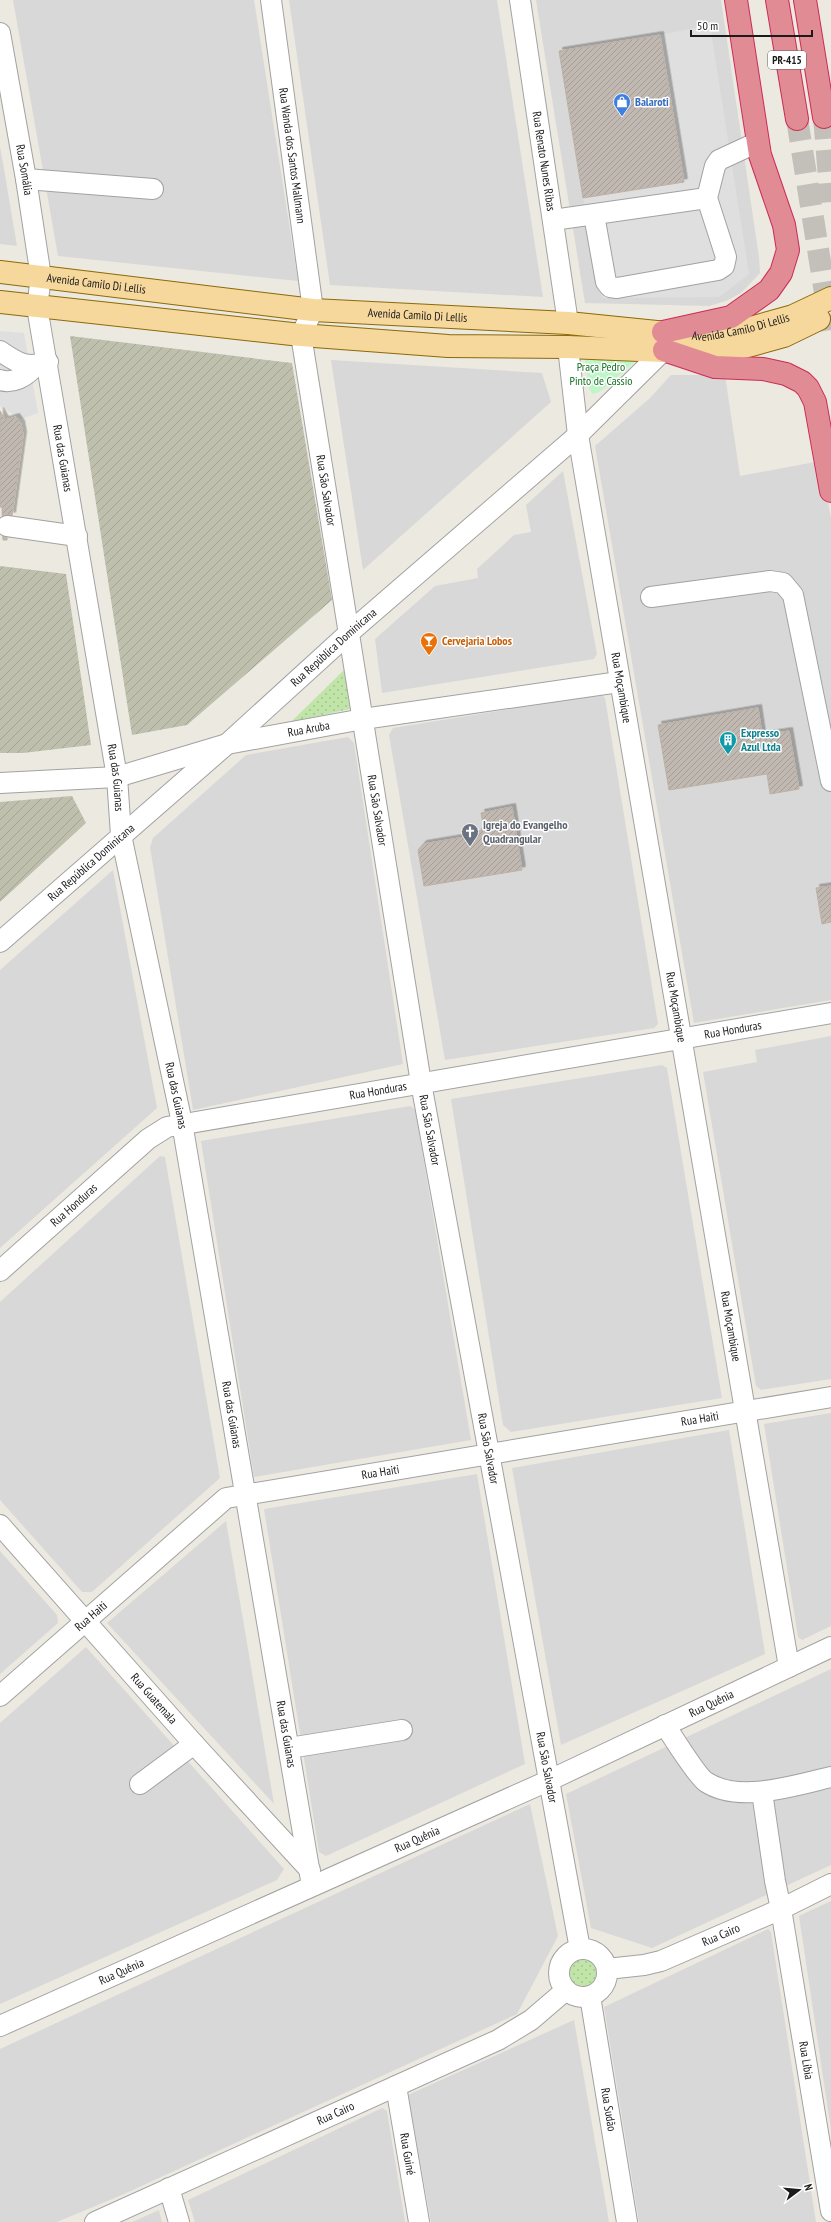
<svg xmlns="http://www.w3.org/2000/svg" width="831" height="2222" font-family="'PT Sans Narrow',sans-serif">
<defs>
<pattern id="construction-furrows" width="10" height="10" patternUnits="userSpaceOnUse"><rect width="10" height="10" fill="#bec0ad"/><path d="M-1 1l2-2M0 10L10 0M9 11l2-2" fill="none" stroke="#a3a494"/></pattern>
<pattern id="grass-dots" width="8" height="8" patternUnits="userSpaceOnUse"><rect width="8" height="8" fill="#c1e5a8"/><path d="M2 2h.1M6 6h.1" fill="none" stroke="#a5c490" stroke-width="1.8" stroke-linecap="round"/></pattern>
<pattern id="building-hatch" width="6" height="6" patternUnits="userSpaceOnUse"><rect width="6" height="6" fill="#c0b8b1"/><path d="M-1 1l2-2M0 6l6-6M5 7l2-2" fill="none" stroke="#a49e98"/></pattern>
<filter id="shadow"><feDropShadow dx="3.5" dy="-3.5" stdDeviation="0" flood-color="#0004"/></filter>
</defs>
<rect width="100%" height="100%" fill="#ece9e1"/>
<path fill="#d9d8d8" d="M13 0H254L298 281 58 256Z
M289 0H497L543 297 330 285Z
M536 0H721L759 257 760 273 741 293 726 301 709 306 585 303Z
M0 147 4 169 17 246 0 244Z
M331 360 542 373 551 402 363 570Z
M671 375H725L740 476 820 461 831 518V1000L694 1023 595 446 650 398Z
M563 471 597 654 594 659 382 693 375 639 435 586 478 578 477 569 514 535 531 532 526 505Z
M601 694 605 698 658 1024 654 1028 445 1060 389 735 393 728Z
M348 737 354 743 403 1064 193 1110 150 847 153 838 246 755Z
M113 870 157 1108 0 1248V970Z
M831 1036V1379L761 1390 756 1386 703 1072 757 1062 755 1050Z
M662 1065 667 1068 722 1398 511 1432 503 1425 451 1099Z
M410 1106 415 1109 471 1440 254 1477 201 1141Z
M160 1156 165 1157 220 1478 92 1592H82L0 1500V1302Z
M831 1413V1626L802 1640 798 1637 764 1424Z
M729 1430 765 1654 561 1745 512 1468Z
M477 1474 525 1764 326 1856 319 1852 264 1509Z
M226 1521 245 1631 274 1804 107 1623Z
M0 1551 57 1615 58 1623 0 1674Z
M86 1647 284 1869 277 1880 0 2004V1723Z
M831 1669V1865L652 1948 591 1928 566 1794Z
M530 1804 558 1936 517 2014 124 2194 57 2222H0V2049Z
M831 1901V2130L799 1916Z
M768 1929 771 1932 816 2222H639L604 2007Z
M574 2020 609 2222H431L408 2095Z
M382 2108 387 2111 405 2222H195L188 2200Z
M159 2210 162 2222H132Z"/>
<path fill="url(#construction-furrows)" d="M70 336 292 363 332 600 187 725 132 735Z
M0 566 66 574 91 745 23 753H0Z
M72 796 86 823 0 902V802Z"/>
<path fill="url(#grass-dots)" d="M347 667 354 708 291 722Z
M570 1973a13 13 0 1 1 26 0a13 13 0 1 1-26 0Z"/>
<path fill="#bef6c8" d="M585 360H637L599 392 593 394 589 389Z"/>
<path fill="#dfdfdf" d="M710 25 749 274 719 297 602 298 583 198 684 182 660 35Z
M0 331 24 333 38 413 21 419 0 406Z"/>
<path fill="url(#building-hatch)" stroke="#bdb1a4" filter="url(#shadow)" d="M660 35 684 182 583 198 559 51Z
M0 411 5 420 16 417 21 424 23 435 12 516 7 514V540H3L2 507H0Z
M758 708 762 735 789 731 799 789 770 794 767 774 669 790 658 725Z
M512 807 522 870 424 886 418 850 423 844 477 835 479 831 484 830 481 813Z
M831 886V922L822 924 816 888Z"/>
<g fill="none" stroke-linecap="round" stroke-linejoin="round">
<path stroke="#c2c0b9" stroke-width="22" stroke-dasharray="22 11" stroke-linecap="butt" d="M824 117 831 202
M797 119 831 330"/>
<defs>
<g id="minor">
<path id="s1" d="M271 0 313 310 301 335 421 1083 580 1949"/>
<path id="s2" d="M520 0 568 323"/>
<path id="s3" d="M0 33 26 179 41 277 37 307 117 777 121 835 182 1123 312 1886"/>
<path d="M26 179 153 189"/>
<path d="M594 215 606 282 610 287 617 288 718 270 724 266 726 257 707 198 715 166 719 160 758 142"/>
<path d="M553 220 707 198"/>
<path id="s4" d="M568 347 578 435 789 1667"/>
<path d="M0 351C17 363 27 369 48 362"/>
<path d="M0 380C12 384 26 377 34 367"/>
<path d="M7 526 77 536"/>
<path d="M651 597 770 581 783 583 793 595 831 781"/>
<path id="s5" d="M0 783 117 777 227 744 363 719 619 682"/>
<path id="s6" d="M0 942 227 744 349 633 578 435 664 350"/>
<path id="s7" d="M0 1271 148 1139 167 1127 831 1013"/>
<path id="s8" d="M0 1525 194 1744 310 1870"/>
<path id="s9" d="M0 1696 226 1498 831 1397"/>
<path d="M665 1725C672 1736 698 1777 706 1782 739 1804 796 1785 831 1777"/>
<path d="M289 1748 402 1730"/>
<path d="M140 1784 194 1744"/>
<path id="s10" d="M762 1792 775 1881 781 1909 831 2211"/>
<circle cx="583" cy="1973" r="24"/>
<path id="s11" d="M607 1969 644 1965 661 1961 781 1909 831 1884"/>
<path id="s12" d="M590 1996 627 2222"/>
<path id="s13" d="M0 2026 550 1780 831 1647"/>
<path id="s14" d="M396 2086 419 2222"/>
<path d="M169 2188 179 2222"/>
<path id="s15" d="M95 2222 498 2040 531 2020 566 1990"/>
</g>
<g id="major">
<path id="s16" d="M0 272 313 310 568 323 706 337 747 329 793 316 831 298"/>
<path d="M0 302 301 335 448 346 568 347 711 353 748 346 784 336 819 319"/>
</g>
<path id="highway" d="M777 0 797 119
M805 0 824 117
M663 332 731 317 769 290 781 273 788 250 784 225 760 155 736 0
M664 350 715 367 763 369 786 374 802 382 808 388 815 402 831 491"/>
</defs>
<use href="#minor" stroke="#a2a2a2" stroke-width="22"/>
<use href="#major" stroke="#8b6a07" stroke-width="24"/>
<use href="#highway" stroke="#cc2c55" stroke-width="24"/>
<use href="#minor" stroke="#fff" stroke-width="20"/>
<use href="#major" stroke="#f6d79c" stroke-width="22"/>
<use href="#highway" stroke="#e18b94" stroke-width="22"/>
</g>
<defs>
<symbol id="shop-pin" viewBox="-11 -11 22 30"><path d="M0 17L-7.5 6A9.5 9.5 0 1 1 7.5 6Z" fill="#3f7fe0" stroke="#fff"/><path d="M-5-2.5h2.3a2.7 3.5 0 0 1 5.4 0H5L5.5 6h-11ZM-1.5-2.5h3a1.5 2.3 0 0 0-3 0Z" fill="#fff"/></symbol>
<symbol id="bar-pin" viewBox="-11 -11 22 30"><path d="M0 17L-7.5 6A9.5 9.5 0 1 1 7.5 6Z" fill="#e8710a" stroke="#fff"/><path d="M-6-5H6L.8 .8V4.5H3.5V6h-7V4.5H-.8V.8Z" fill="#fff"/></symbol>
<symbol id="building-pin" viewBox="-11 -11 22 30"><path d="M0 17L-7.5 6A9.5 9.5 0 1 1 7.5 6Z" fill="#0f9aa8" stroke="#fff"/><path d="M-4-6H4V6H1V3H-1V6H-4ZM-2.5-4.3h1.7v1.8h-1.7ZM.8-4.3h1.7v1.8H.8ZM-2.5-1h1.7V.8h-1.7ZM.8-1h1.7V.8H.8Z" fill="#fff"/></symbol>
<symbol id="church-pin" viewBox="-11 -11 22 30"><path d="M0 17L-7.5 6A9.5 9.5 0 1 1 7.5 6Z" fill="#6b7280" stroke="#fff"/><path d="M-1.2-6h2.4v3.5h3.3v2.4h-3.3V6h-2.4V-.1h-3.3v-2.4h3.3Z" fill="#fff"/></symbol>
</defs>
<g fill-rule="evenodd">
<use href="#shop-pin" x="612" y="92" width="20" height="27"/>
<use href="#bar-pin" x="419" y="631" width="20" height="27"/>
<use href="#building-pin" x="718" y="730" width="20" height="27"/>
<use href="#church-pin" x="460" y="822" width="20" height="27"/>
</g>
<g text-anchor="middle" stroke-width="3" stroke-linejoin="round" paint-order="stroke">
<rect fill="#fff" stroke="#5f5f5f" stroke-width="1" x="768" y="51" width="38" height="18" rx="3"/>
<g font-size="11" font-weight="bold" fill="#1b1b1b">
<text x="787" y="64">PR-415</text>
</g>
<g font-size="12" font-weight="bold" fill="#366cbe" stroke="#fff" text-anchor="start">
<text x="635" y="106">Balaroti</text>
</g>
<g font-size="12" fill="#1b1b1b" stroke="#fff">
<text dy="4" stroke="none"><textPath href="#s1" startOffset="157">Rua Wanda dos Santos Mallmann</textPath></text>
<text dy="4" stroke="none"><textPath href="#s2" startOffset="163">Rua Renato Nunes Ribas</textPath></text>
<text dy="4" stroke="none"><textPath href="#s3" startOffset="139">Rua Somália</textPath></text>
<text dy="4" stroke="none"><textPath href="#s16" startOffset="97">Avenida Camilo Di Lellis</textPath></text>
<text dy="4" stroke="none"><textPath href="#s16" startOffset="420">Avenida Camilo Di Lellis</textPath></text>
<text dy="4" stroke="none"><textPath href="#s16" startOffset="745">Avenida Camilo Di Lellis</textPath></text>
<text dy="4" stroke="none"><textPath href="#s3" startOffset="431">Rua das Guianas</textPath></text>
<text dy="4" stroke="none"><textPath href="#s1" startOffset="498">Rua São Salvador</textPath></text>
<text dy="4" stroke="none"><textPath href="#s6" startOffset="445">Rua República Dominicana</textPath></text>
<text dy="4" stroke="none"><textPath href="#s4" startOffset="345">Rua Moçambique</textPath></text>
<text dy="4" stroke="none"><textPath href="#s5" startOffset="315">Rua Aruba</textPath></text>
<text dy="4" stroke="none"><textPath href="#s3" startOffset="755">Rua das Guianas</textPath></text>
<text dy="4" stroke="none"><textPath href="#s1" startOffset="822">Rua São Salvador</textPath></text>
<text dy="4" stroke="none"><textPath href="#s6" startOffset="121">Rua República Dominicana</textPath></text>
<text dy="4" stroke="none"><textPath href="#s4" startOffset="669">Rua Moçambique</textPath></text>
<text dy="4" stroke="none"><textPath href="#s7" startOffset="795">Rua Honduras</textPath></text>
<text dy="4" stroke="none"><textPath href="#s7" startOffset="435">Rua Honduras</textPath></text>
<text dy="4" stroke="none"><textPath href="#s3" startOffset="1079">Rua das Guianas</textPath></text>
<text dy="4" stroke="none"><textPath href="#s1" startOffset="1146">Rua São Salvador</textPath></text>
<text dy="4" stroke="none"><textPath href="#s7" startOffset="99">Rua Honduras</textPath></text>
<text dy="4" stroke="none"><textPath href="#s4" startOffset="993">Rua Moçambique</textPath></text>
<text dy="4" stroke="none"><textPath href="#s3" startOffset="1403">Rua das Guianas</textPath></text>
<text dy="4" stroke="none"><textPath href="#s9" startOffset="781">Rua Haiti</textPath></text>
<text dy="4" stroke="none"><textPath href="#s1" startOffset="1470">Rua São Salvador</textPath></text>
<text dy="4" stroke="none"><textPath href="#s9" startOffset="457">Rua Haiti</textPath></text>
<text dy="4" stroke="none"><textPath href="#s9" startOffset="121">Rua Haiti</textPath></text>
<text dy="4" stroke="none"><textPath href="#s8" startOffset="232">Rua Guatemala</textPath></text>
<text dy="4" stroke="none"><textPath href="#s13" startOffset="781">Rua Quênia</textPath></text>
<text dy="4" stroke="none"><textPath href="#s3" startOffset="1727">Rua das Guianas</textPath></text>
<text dy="4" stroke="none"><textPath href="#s1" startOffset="1794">Rua São Salvador</textPath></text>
<text dy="4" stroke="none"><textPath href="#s13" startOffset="457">Rua Quênia</textPath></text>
<text dy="4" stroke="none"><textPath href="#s11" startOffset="120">Rua Cairo</textPath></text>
<text dy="4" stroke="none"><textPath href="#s13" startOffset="133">Rua Quênia</textPath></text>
<text dy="4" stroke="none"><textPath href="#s10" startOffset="272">Rua Líbia</textPath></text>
<text dy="4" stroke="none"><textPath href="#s12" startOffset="115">Rua Sudão</textPath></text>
<text dy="4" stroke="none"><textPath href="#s15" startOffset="264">Rua Cairo</textPath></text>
<text dy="4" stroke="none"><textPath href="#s14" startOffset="69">Rua Guiné</textPath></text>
</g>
<g font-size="12" fill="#107221" stroke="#fff">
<text x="601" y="371">Praça Pedro<tspan x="601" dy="14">Pinto de Cassio</tspan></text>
</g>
<g font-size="12" font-weight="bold" fill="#c56008" stroke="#fff" text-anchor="start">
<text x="442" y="645">Cervejaria Lobos</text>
</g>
<g font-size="12" font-weight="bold" fill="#0d838f" stroke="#fff" text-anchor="start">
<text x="741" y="737">Expresso<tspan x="741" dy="14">Azul Ltda</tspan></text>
</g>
<g font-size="12" font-weight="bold" fill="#5b616d" stroke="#fff" text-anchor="start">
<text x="483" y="829">Igreja do Evangelho<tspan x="483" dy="14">Quadrangular</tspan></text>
</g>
</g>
<g transform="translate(799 2190) rotate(74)" stroke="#ffffff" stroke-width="3" paint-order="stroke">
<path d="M0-3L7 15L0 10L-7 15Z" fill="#1b1b1b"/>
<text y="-6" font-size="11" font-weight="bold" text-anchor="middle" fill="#1b1b1b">N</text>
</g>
<path d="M691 30v6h121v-6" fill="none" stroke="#1b1b1b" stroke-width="2"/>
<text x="697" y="30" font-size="12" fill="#1b1b1b" stroke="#ffffff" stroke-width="3" paint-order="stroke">50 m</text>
</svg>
